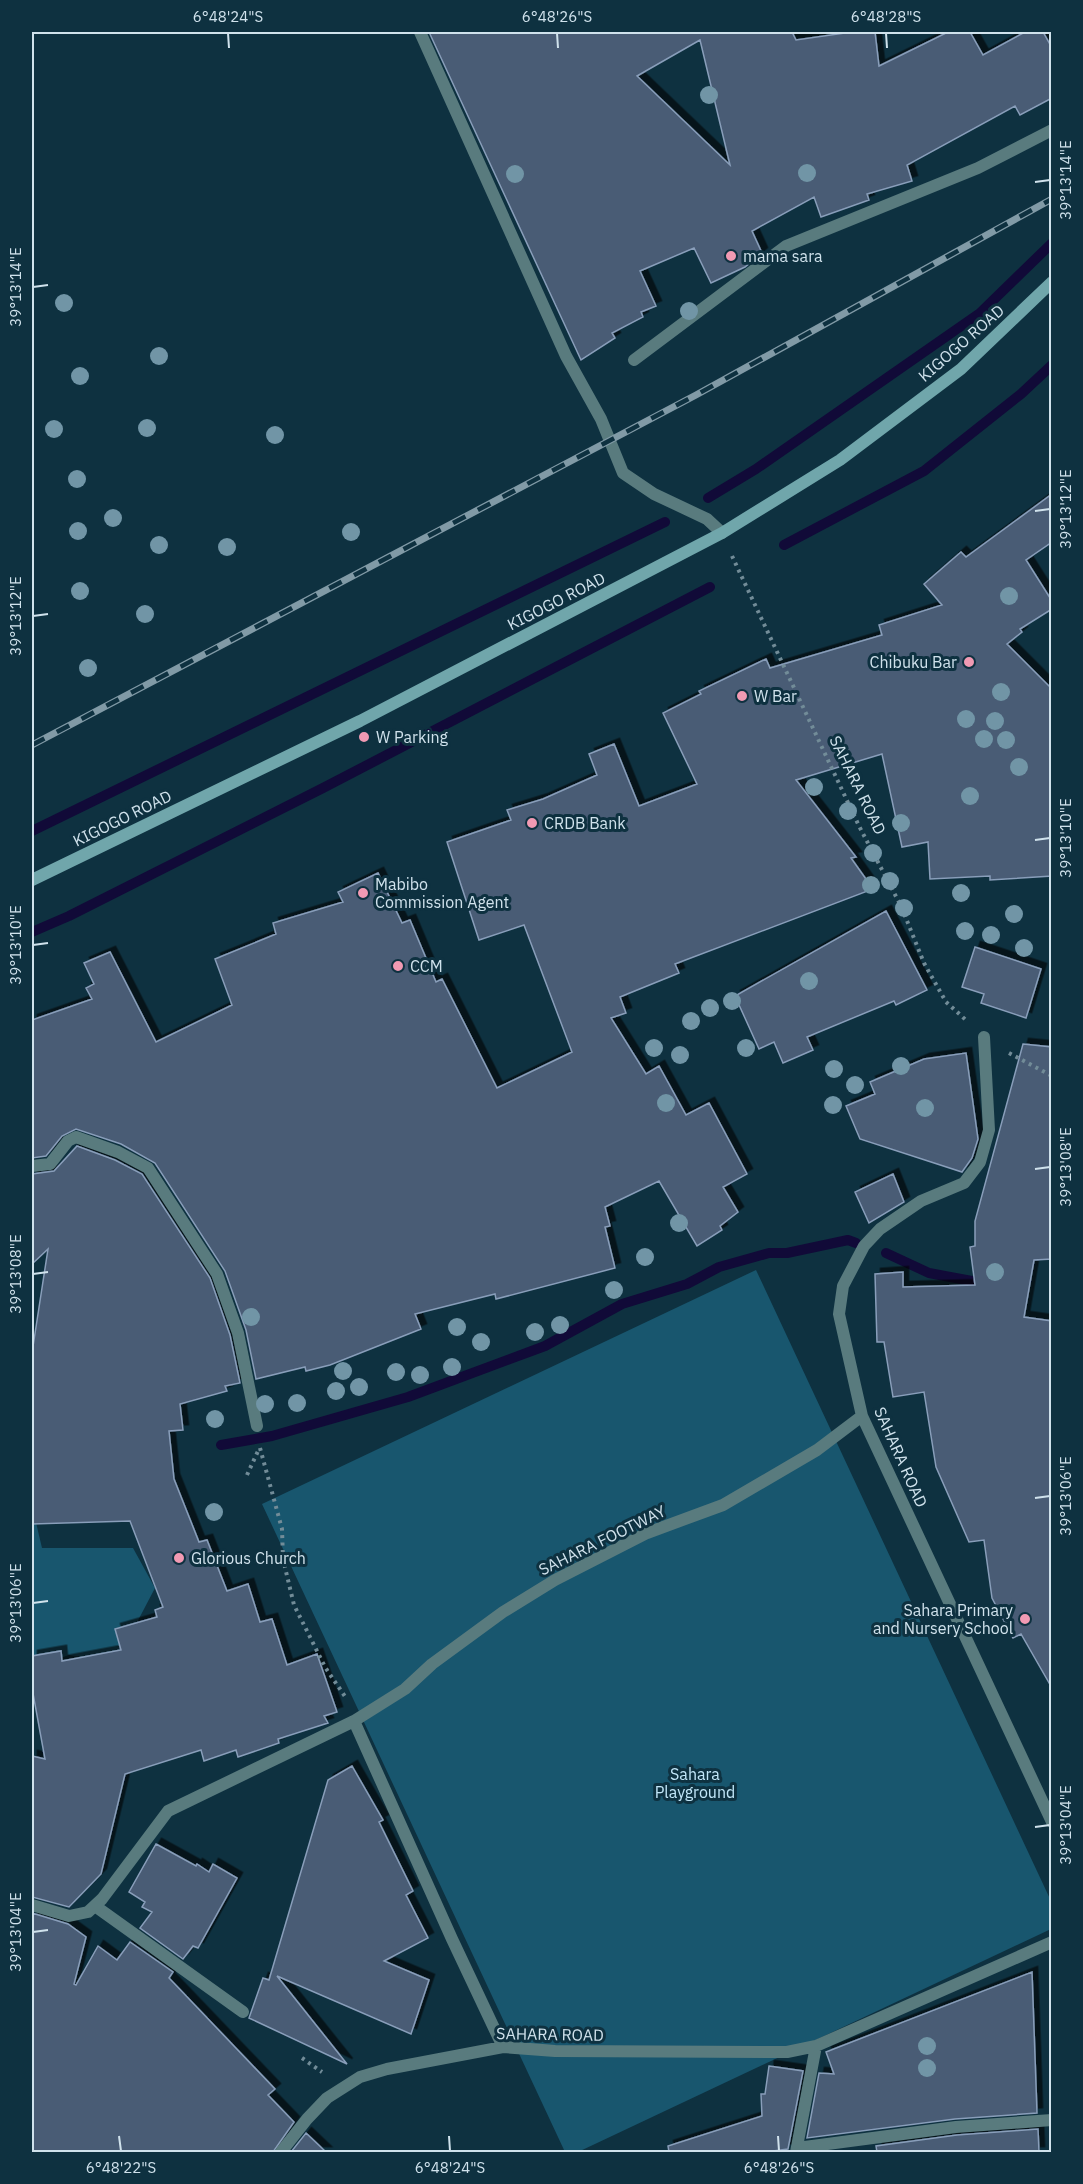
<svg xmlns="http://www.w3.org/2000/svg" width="1083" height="2184" font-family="'IBM Plex Sans',sans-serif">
<defs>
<filter id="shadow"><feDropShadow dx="5.5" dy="-5.5" stdDeviation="0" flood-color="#0009"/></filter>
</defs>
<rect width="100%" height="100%" fill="#0e3140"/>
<path fill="#18566e" d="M756 1270 1051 1901V1929L578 2152H565L262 1504Z
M32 1514H34L42 1548H133L155 1588 122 1651 88 1658 69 1655 43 1664 35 1676 32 1677Z"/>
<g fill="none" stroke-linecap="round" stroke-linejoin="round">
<path stroke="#110a38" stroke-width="10" d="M708 498 756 469 980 313 1052 243
M784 545 924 471 1021 394 1052 365
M32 831 665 522
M32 932 69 916 323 788 710 587
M886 1253 929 1273 988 1284
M221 1445 272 1436 408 1397 545 1346 622 1304 687 1284 719 1267 769 1253H787L848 1240 856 1243"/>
</g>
<path fill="#485b74" stroke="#899eba" stroke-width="1.5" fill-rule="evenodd" filter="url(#shadow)" d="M429 32H792L796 40 852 32H875L879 66 948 32H970L983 55 1025 32H1043L1052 48V98L1020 115 1015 106 907 165 912 181 867 194 869 200 821 217 814 197 752 231 762 253 745 267 711 283 694 248 640 271 656 306 641 312 643 317 612 333 615 338 581 360ZM700 40 730 165 637 76Z
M1052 494V542L1026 560 1052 601V609L1020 629 1022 632 1007 644 1052 689V876L990 880V876L930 879 928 842 902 847 882 754 796 780 856 857 851 858 873 889 675 964 679 973 620 997 626 1013 611 1018 646 1074 659 1066 686 1115 709 1103 747 1174 723 1187 738 1212 720 1226 722 1230 697 1246 659 1181 605 1207 610 1226 605 1227 615 1268 496 1299 495 1294 415 1314 421 1329 330 1365 306 1371 305 1367 256 1379 246 1330 225 1271 155 1163 121 1144 76 1129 62 1136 46 1156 32 1158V1020L92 999 86 988 94 984 84 963 110 952 156 1042 232 1005 215 959 276 934 273 923 343 902 338 892 378 873 402 923 410 920 436 982 442 979 497 1088 572 1052 524 925 479 940 447 842 511 820 507 810 543 799 597 775 589 754 614 744 639 806 697 784 663 713 701 694 699 691 766 659 770 668 882 635 879 625 942 605 924 584 961 552 966 557Z
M886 911 927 990 896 1005 894 1001 807 1037 813 1050 783 1063 774 1042 759 1049 735 996Z
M975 947 1041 969 1026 1018 981 1003 984 994 962 987Z
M1023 1044 1052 1047V1259L1034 1260 1024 1317 1052 1321V1688L1021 1634 1013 1638 992 1598 984 1540 969 1542 936 1467 924 1392 893 1397 884 1342H877L875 1274 903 1272V1287L975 1285 970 1247 975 1246V1221Z
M966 1053 978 1139 972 1158 962 1172 860 1139 846 1106 875 1094 870 1082 924 1059Z
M77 1146 115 1160 142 1174 210 1278 230 1335 240 1383 225 1386 227 1391 180 1404 183 1430 169 1431 174 1479 199 1542 207 1540 227 1591 248 1584 260 1622 272 1619 287 1665 317 1654 337 1712 324 1716 328 1723 278 1739 279 1743 238 1757 236 1750 204 1761 201 1750 125 1774 101 1874 69 1907 32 1897V1756L45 1759 32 1688V1656L61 1651 62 1661 121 1650 115 1629 157 1617 155 1610 163 1607 130 1521 32 1524V1353L48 1249 32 1264V1174L54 1171Z
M893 1174 904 1202 869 1223 855 1192Z
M352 1766 383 1820 379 1822 413 1891 406 1895 428 1938 384 1961 429 1980 411 2034 277 1976 347 2064 249 2018 263 1978 269 1980 328 1780Z
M156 1844 196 1866 197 1864 209 1872 213 1864 237 1878 198 1948 193 1946 183 1959 140 1928 152 1912 142 1907 145 1902 129 1892Z
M32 1913 68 1924 86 1937 74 1984 76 1985 98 1946 117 1960 130 1942 173 1972 169 1978 275 2089 268 2095 294 2122 273 2152H32Z
M1032 1972 1037 2113 955 2119 807 2138 819 2073 834 2074 826 2052Z
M769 2066 803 2071 788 2149 765 2152H669L668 2146 762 2116 761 2094H765Z
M1038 2129 1039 2152H877L876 2146 957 2135Z
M306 2133 326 2152H291Z"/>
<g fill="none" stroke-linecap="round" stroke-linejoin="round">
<path stroke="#728c98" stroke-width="4" stroke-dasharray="3 4.5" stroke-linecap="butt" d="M732 556 859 826 901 906 924 963 946 1002 967 1021
M1009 1053 1052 1076
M260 1448 282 1529 283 1559 294 1605 325 1667 346 1698
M247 1475 258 1451
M302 2058 322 2072"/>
<path stroke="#597b7e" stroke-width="12" d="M420 32 566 356 601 419 623 473 654 494 707 519 722 533
M634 360 786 246 978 168 1052 130
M984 1037 989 1130 980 1162 964 1183 921 1201 880 1229 864 1246 843 1286 839 1314 862 1416 1052 1822
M32 1166 50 1164 68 1141 76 1137 118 1152 148 1168 217 1274 238 1333 257 1426
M354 1721 452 1939 503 2047
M32 1905 69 1916 88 1912 102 1899 168 1811 354 1721 405 1689 432 1664 503 1612 555 1580 647 1533 723 1505 817 1450 862 1416
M95 1906 243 2012
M797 2148 956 2127 1052 2120
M281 2152 307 2119 327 2098 360 2077 387 2069 503 2047 555 2051 787 2052 816 2046 1052 1942
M796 2152 816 2046"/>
<path stroke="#70a6ab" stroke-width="12" d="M32 880 360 721 722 533 840 460 961 369 1052 282"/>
<defs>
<path id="rail" d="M32 745 696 395 1052 199"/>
</defs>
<use href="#rail" stroke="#819aa6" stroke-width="7"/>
<use href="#rail" stroke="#0e3140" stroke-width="4.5" stroke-dasharray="14" stroke-linecap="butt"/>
</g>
<g fill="#7195a6">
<circle cx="709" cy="95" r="9"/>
<circle cx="807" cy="173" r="9"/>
<circle cx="515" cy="174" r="9"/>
<circle cx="64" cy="303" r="9"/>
<circle cx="689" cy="311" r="9"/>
<circle cx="159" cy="356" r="9"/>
<circle cx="80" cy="376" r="9"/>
<circle cx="147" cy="428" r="9"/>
<circle cx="54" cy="429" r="9"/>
<circle cx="275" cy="435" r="9"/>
<circle cx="77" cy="479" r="9"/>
<circle cx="113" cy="518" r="9"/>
<circle cx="78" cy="531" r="9"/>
<circle cx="351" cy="532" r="9"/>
<circle cx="159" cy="545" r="9"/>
<circle cx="227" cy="547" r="9"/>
<circle cx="80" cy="591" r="9"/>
<circle cx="1009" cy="596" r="9"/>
<circle cx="145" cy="614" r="9"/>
<circle cx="88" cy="668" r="9"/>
<circle cx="1001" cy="692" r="9"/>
<circle cx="966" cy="719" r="9"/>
<circle cx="995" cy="721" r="9"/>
<circle cx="984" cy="739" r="9"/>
<circle cx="1006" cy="740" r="9"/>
<circle cx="1019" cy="767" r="9"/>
<circle cx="814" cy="787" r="9"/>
<circle cx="970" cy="796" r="9"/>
<circle cx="848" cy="811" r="9"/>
<circle cx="901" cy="823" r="9"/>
<circle cx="873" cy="853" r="9"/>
<circle cx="890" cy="881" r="9"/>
<circle cx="871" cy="885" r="9"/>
<circle cx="961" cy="893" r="9"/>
<circle cx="904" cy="908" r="9"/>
<circle cx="1014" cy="914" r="9"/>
<circle cx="965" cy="931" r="9"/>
<circle cx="991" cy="935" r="9"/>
<circle cx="1024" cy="948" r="9"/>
<circle cx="809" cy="981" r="9"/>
<circle cx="732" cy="1001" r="9"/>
<circle cx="710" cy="1008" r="9"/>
<circle cx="691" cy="1021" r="9"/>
<circle cx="654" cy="1048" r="9"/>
<circle cx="746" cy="1048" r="9"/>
<circle cx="680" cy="1055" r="9"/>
<circle cx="901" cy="1066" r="9"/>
<circle cx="834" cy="1069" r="9"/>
<circle cx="855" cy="1085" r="9"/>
<circle cx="666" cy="1103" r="9"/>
<circle cx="833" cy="1105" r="9"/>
<circle cx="925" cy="1108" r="9"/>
<circle cx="679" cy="1223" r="9"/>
<circle cx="645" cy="1257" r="9"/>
<circle cx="995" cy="1272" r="9"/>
<circle cx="614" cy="1290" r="9"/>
<circle cx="251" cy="1317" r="9"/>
<circle cx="560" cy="1325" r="9"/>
<circle cx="457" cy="1327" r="9"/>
<circle cx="535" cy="1332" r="9"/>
<circle cx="481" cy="1342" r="9"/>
<circle cx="452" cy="1367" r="9"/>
<circle cx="343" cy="1371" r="9"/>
<circle cx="396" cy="1372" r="9"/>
<circle cx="420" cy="1375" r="9"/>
<circle cx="359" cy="1387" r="9"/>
<circle cx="336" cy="1391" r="9"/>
<circle cx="297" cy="1403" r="9"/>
<circle cx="265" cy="1404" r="9"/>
<circle cx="215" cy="1419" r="9"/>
<circle cx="214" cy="1512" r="9"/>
<circle cx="927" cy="2046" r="9"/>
<circle cx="927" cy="2068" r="9"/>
</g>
<path fill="none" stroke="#d0e2ec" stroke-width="2" d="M228 33 229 48M557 33 558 48M886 33 887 48M1035 182 1050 180M33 287 48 285M1035 511 1050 509M33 616 48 614M1035 840 1050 838M33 945 48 943M1035 1169 1050 1167M33 1274 48 1272M1035 1498 1050 1496M33 1603 48 1601M1035 1827 1050 1825M33 1932 48 1930M119 2136 121 2151M449 2136 450 2151M778 2136 779 2151"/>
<g fill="#f19ab3" stroke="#0e3140" stroke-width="2">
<circle cx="731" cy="256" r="6"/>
<circle cx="969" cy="662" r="6"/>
<circle cx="742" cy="696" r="6"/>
<circle cx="364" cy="737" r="6"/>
<circle cx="532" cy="823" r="6"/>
<circle cx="363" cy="893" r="6"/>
<circle cx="398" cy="966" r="6"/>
<circle cx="179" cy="1558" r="6"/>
<circle cx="1025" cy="1619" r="6"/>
</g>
<g text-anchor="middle" stroke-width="6" stroke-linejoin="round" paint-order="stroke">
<g font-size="16" fill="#d0e2ec" stroke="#0e3140" text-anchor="start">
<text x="743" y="262">mama sara</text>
<text x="957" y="668" text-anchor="end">Chibuku Bar</text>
<text x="754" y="702">W Bar</text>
<text x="376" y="743">W Parking</text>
<text x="544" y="829">CRDB Bank</text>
<text x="375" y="890">Mabibo<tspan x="375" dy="18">Commission Agent</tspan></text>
<text x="410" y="972">CCM</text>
<text x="191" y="1564">Glorious Church</text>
<text x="1013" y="1616" text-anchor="end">Sahara Primary<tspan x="1013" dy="18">and Nursery School</tspan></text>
</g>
<g font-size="16" fill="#d0e2ec" stroke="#0e3140">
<text transform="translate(961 343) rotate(-41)" y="6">KIGOGO ROAD</text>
<text transform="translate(556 601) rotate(-27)" y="6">KIGOGO ROAD</text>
<text transform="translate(858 785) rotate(64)" y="6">SAHARA ROAD</text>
<text transform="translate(122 818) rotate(-26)" y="6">KIGOGO ROAD</text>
<text transform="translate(901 1457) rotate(66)" y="6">SAHARA ROAD</text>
<text transform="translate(602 1540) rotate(-26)" y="6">SAHARA FOOTWAY</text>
<text transform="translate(550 2034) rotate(1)" y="6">SAHARA ROAD</text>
</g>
<g font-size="16" fill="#c2e7f9" stroke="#0e3140">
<text x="695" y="1780">Sahara<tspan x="695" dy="18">Playground</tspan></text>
</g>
</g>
<rect width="1083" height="2184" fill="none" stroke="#0e3140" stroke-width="66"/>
<rect x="33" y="33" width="1017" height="2118" fill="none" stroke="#d0e2ec" stroke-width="2"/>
<g font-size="15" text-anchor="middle" fill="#d0e2ec">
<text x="228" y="22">6°48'24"S</text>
<text x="557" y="22">6°48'26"S</text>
<text x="886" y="22">6°48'28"S</text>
<text transform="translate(1066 180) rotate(-90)" y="5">39°13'14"E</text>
<text transform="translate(16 287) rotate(-90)" y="5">39°13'14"E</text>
<text transform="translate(1066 509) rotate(-90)" y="5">39°13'12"E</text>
<text transform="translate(16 616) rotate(-90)" y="5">39°13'12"E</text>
<text transform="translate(1066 838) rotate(-90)" y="5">39°13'10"E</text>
<text transform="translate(16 945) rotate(-90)" y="5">39°13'10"E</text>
<text transform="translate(1066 1167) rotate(-90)" y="5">39°13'08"E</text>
<text transform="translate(16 1274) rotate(-90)" y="5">39°13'08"E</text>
<text transform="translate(1066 1496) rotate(-90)" y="5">39°13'06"E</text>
<text transform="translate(16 1603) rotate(-90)" y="5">39°13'06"E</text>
<text transform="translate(1066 1825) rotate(-90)" y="5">39°13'04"E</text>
<text transform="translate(16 1932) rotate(-90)" y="5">39°13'04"E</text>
<text x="121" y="2173">6°48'22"S</text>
<text x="450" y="2173">6°48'24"S</text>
<text x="779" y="2173">6°48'26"S</text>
</g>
</svg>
